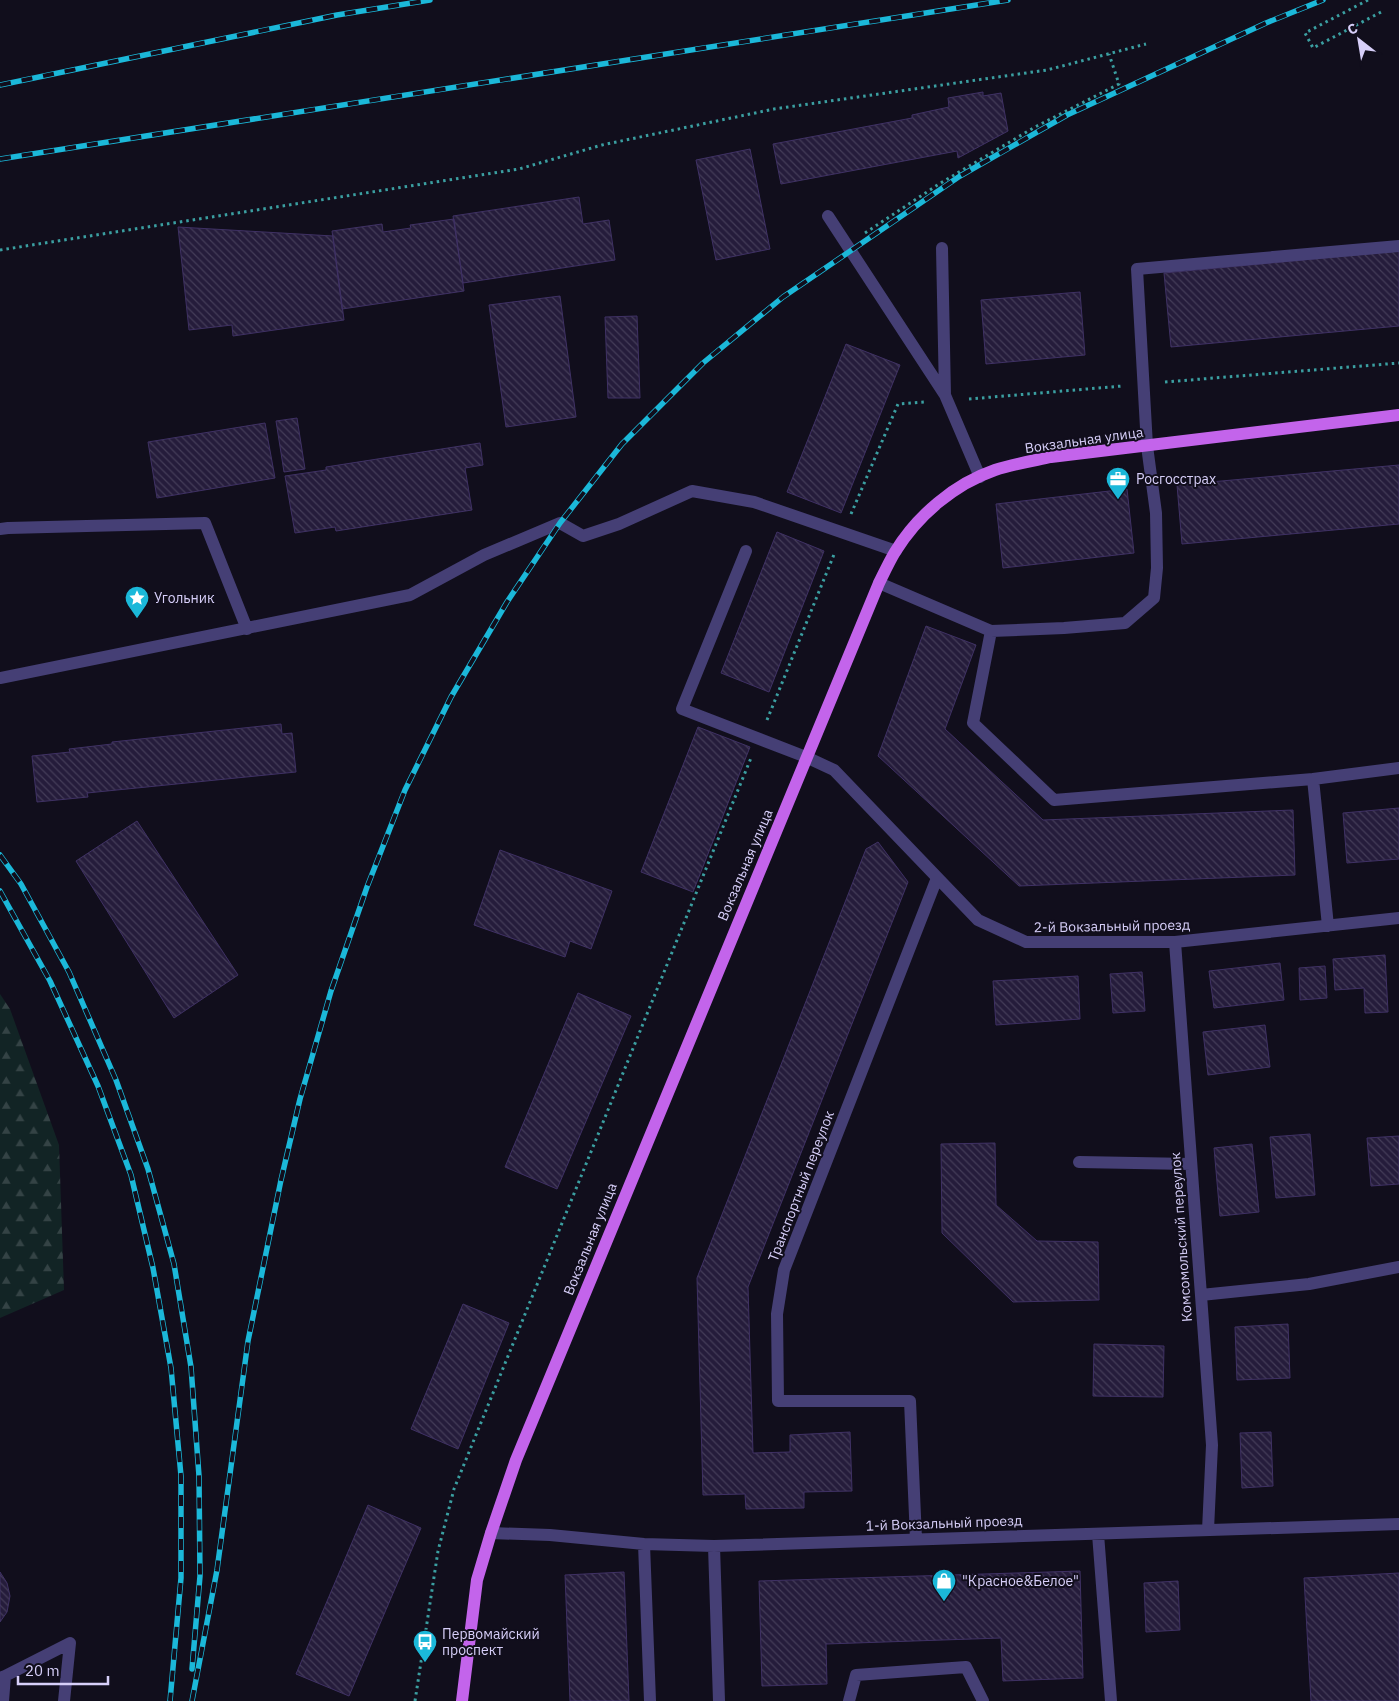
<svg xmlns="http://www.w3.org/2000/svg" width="1399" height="1701" font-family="'IBM Plex Sans',sans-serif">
<defs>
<pattern id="forest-firs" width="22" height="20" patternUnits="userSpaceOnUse" patternTransform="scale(1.25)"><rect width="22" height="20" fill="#122425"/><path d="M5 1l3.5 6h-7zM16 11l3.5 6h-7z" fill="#344345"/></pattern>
<pattern id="building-back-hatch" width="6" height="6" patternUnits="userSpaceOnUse" patternTransform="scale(1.25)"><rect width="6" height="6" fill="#251c3b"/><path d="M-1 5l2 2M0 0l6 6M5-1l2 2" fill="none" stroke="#443c58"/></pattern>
</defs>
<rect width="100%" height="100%" fill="#110e1c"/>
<path fill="url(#forest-firs)" d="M0 994 10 1009 59 1145 64 1290 0 1318Z"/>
<path fill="url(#building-back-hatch)" stroke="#3f3164" d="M983 92V96L1001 93 1008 131 958 158 957 151 781 184 773 144 912 118V115L949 107 948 98Z
M750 149 770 249 716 260 696 160Z
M579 197 583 224 609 220 615 260 463 283 453 216Z
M454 219 464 291 342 309 332 231 382 224 383 232 411 228 410 225Z
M178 227 333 236 344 320 233 336 232 325 189 330Z
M1399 251V326L1171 347 1164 273Z
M1080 292 1085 355 986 364 981 300Z
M560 296 576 417 506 427 489 305Z
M637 316 640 398H608L605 317Z
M846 344 900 365 841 513 787 492Z
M297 418 305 469 284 472 276 421Z
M265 423 275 478 157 498 148 442Z
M480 443 483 465 465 468 472 510 336 531 335 527 295 533 285 476 326 470V467Z
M1399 465V524L1182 544 1177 485Z
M1127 489 1134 553 1003 568 996 504Z
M777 532 824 551 769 692 721 673Z
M926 626 976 645 945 729 1043 820 1293 810 1295 875 1019 886 878 756Z
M281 724 282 734 292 733 296 772 87 793 88 797 37 802 32 756 70 752 69 749 112 744V742Z
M698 727 750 747 693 892 641 872Z
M1399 808V859L1347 863 1343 813Z
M137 821 238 975 174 1018 76 861Z
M878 842 908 882 748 1287 753 1453 790 1452V1435L850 1432 852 1491 804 1492V1508L746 1509 745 1494 703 1495 697 1278 866 849Z
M500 850 612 891 591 949 570 941 565 957 474 925Z
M1385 955 1388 1012 1365 1013 1364 988 1335 990 1333 959Z
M1280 963 1284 1000 1214 1008 1209 971Z
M1325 966 1327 998 1300 1000 1299 968Z
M1142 972 1145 1011 1113 1013 1110 974Z
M1078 976 1080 1019 996 1025 993 981Z
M578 993 631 1016 557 1189 505 1167Z
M1265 1025 1270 1067 1208 1075 1203 1032Z
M1310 1134 1315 1195 1276 1198 1270 1137Z
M1399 1136V1184L1371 1186 1367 1138Z
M995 1143 996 1205 1037 1241 1098 1242 1099 1300 1013 1302 942 1233 941 1144Z
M1252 1144 1259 1212 1220 1216 1214 1148Z
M463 1304 509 1323 458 1449 411 1429Z
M1288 1324 1290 1378 1237 1380 1235 1327Z
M1094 1344 1164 1346 1163 1397 1093 1396Z
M1271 1432 1273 1486 1242 1488 1240 1433Z
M368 1505 421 1528 349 1696 296 1674Z
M1080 1571 1083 1678 1003 1681 1001 1638 826 1644 827 1684 762 1686 759 1581Z
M0 1572 7 1583 10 1596 7 1612 0 1622Z
M624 1572 629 1701H570L565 1575Z
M1399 1573V1701H1311L1304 1578Z
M1178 1581 1180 1630 1146 1632 1144 1583Z"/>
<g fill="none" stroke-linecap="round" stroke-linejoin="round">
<path stroke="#3b9fa1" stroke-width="3" stroke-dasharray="2.5 4" stroke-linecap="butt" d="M1368 0 1305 33 1313 48 1383 11
M865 233 939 184 1035 127 1119 84 1109 54
M0 250 519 169 602 145 774 109 1047 70 1146 44
M1165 382 1399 363
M969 399 1122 386
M851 514 898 404 925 402
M767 720 835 552
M415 1701 438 1551 454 1489 751 758"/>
<path stroke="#453f75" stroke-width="12" d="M828 216 945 395 980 477
M942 248 945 395
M0 529 8 528 205 523 247 629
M746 551 682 709 806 757 834 770 978 920 1026 942H1175L1399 918
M879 583 991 631 1064 628 1125 623 1154 598 1157 568 1156 513 1147 446 1137 269 1399 246
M991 631 973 723 1054 800 1313 779 1328 926
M0 678 410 595 484 555 560 523 583 536 619 524 692 491 754 502 896 551
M1313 779 1399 768
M1175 942 1212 1445 1208 1530
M1079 1162 1191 1164
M1201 1295 1309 1284 1399 1267
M491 1533 550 1535 644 1544 714 1546 1399 1524
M1098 1534 1111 1701
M916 1539 910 1401H778L777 1314 784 1270 937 878
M644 1544 650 1701
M714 1546 719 1701
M5 1676 70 1643 64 1701
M0 1678 5 1676 3 1701
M849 1701 856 1675 966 1667 983 1701"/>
<path stroke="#c364eb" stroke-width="12" d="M462 1701 477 1580 491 1533 516 1460 879 583C884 573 889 562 895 552 917 516 954 484 995 470 1013 464 1032 461 1051 457L1399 415"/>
<defs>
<path id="rail" d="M0 85 337 15 430 0
M0 159 1008 0
M0 855 21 884 69 972 116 1080 148 1169 174 1264 191 1367 199 1476 200 1576 192 1669
M0 891 50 981 98 1086 131 1175 153 1268 171 1368 181 1476V1578L170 1701
M192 1701 217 1570 248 1341 281 1180 300 1099 331 991 367 887 405 790 451 697 507 602 560 523 622 444 703 363 783 297 960 176 1067 115 1266 23 1323 0"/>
</defs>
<use href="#rail" stroke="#1bb8d9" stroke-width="5.5"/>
<use href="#rail" stroke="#110e1c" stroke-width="4" stroke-dasharray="11" stroke-linecap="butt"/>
</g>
<defs>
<symbol id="office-pin" viewBox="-11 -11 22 30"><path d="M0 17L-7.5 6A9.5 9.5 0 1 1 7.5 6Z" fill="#1bb8d9" stroke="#110e1c"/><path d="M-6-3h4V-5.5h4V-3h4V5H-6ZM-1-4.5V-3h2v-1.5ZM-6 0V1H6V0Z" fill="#fff"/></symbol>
<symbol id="sight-pin" viewBox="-11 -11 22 30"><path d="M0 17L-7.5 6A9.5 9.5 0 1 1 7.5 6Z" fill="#1bb8d9" stroke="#110e1c"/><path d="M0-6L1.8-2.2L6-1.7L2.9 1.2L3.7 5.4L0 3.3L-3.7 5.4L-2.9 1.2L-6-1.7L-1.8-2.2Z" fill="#fff"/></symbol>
<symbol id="shop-pin" viewBox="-11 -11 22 30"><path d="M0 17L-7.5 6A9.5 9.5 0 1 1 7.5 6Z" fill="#1bb8d9" stroke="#110e1c"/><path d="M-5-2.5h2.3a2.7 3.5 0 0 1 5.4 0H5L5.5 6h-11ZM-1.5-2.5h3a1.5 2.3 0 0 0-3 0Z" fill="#fff"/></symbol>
<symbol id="bus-pin" viewBox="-11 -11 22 30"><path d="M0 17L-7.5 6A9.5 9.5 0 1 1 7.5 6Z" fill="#1bb8d9" stroke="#110e1c"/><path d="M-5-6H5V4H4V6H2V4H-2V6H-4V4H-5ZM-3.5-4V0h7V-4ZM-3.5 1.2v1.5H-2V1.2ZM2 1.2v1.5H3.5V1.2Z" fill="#fff"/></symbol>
</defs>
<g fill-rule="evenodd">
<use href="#office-pin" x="1104" y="465" width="28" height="38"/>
<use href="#sight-pin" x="123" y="584" width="28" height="38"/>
<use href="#shop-pin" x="930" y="1567" width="28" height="38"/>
<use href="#bus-pin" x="411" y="1628" width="28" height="38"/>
</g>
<g text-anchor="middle" stroke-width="4" stroke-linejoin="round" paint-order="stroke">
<g font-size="14" fill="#d7cff9" stroke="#110e1c">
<text transform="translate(1084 440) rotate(-8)" y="5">Вокзальная улица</text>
<text transform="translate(745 865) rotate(-67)" y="5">Вокзальная улица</text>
<text transform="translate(1112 926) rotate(-1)" y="5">2-й Вокзальный проезд</text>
<text transform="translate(801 1186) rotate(-69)" y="5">Транспортный переулок</text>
<text transform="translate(1181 1237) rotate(-94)" y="5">Комсомольский переулок</text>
<text transform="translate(590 1239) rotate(-68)" y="5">Вокзальная улица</text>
<text transform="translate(944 1523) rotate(-2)" y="5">1-й Вокзальный проезд</text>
</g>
<g font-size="14" fill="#d7cff9" stroke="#110e1c" text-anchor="start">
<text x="1136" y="484">Росгосстрах</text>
<text x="154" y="603">Угольник</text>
<text x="962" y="1586">"Красное&amp;Белое"</text>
<text x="442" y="1639">Первомайский<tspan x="442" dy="16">проспект</tspan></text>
</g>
</g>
<g transform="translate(1359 40) rotate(329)" stroke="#110e1c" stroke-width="4" paint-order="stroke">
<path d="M0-4L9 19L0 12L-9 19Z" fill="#d7cff9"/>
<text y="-8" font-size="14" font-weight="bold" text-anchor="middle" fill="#d7cff9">С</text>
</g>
<path d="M18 1676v8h90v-8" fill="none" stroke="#d7cff9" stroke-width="2.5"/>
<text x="25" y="1676" font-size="15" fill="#d7cff9" stroke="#110e1c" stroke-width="4" paint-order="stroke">20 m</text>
</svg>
